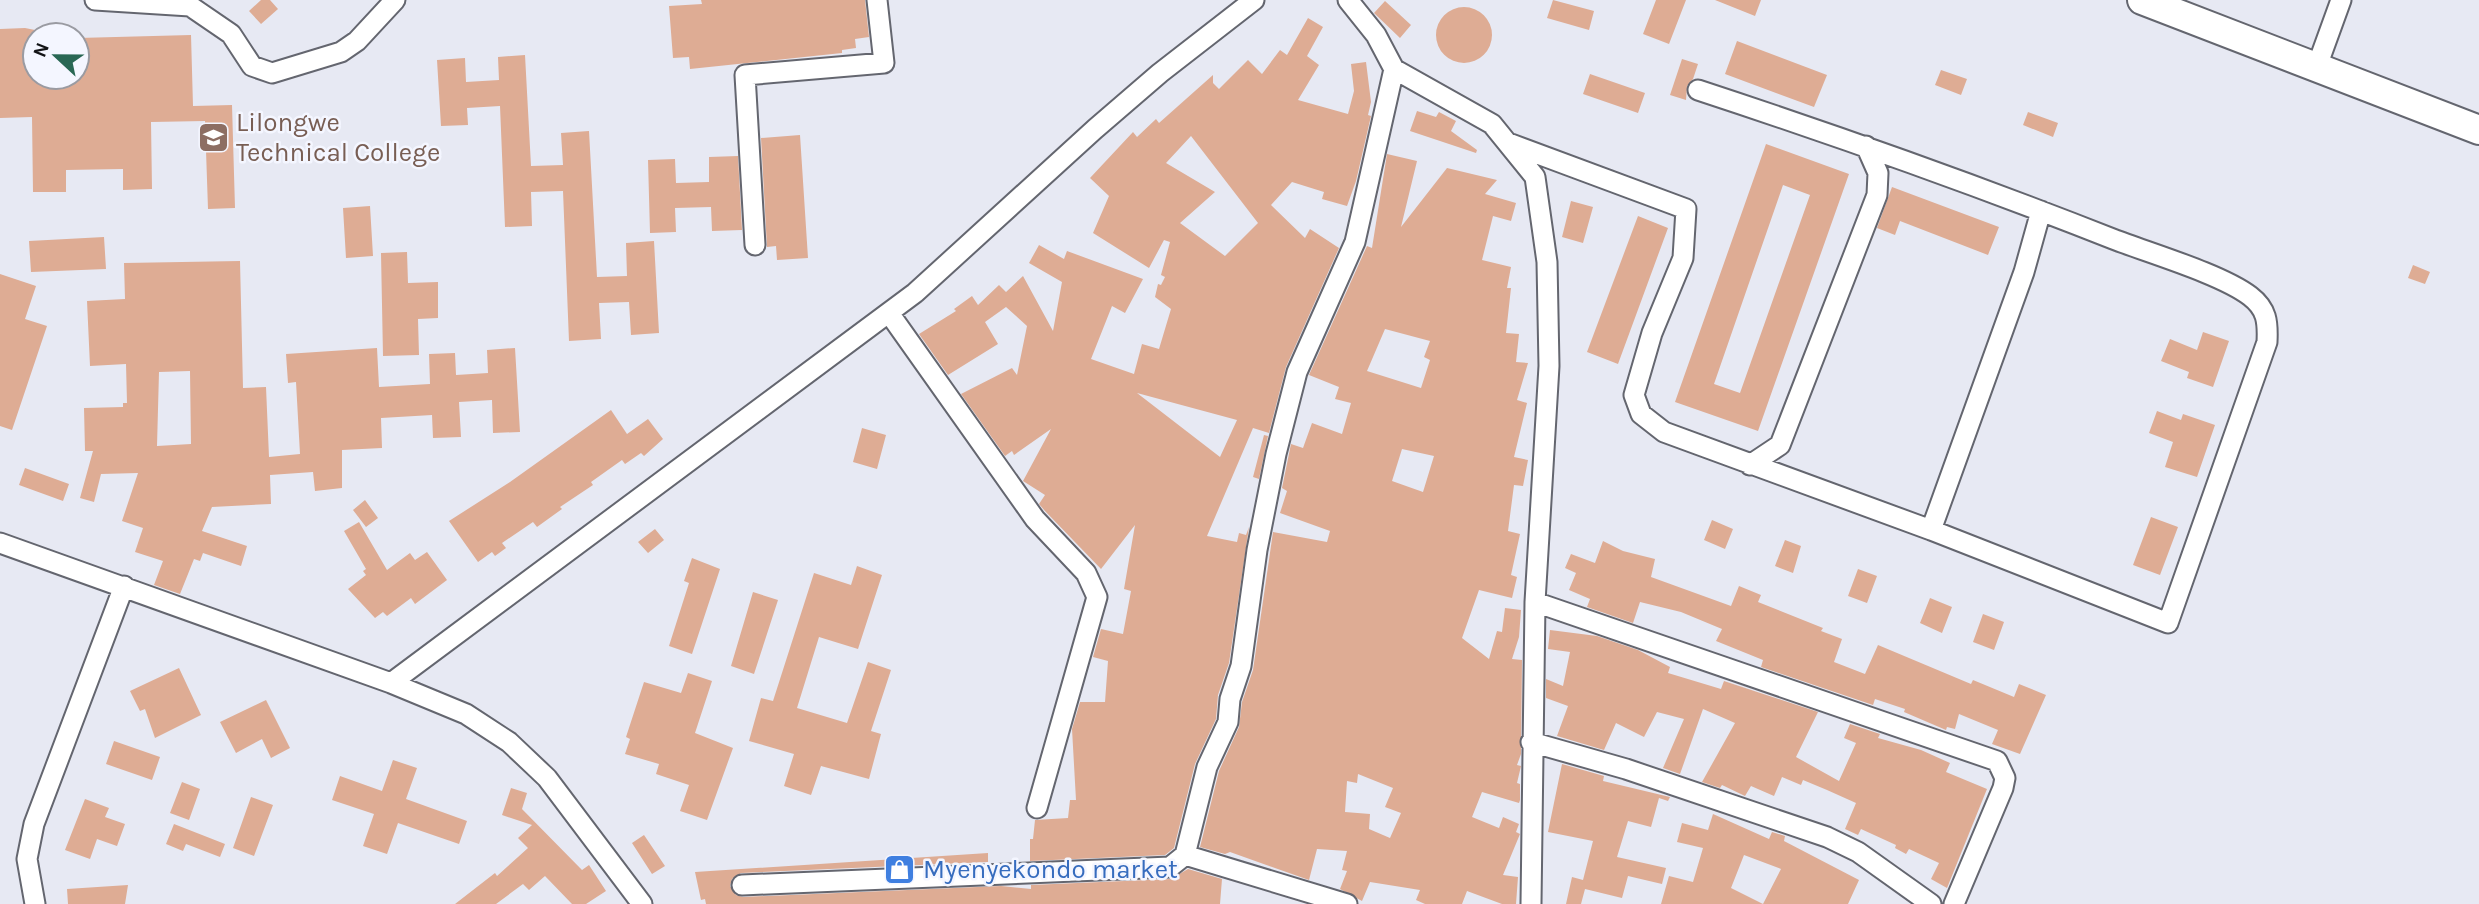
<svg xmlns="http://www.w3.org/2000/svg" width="2479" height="904" font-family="Karla,sans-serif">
<rect width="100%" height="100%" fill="#e7e9f3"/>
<path fill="#deac94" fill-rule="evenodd" d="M261 0H270L278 9 261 24 249 11Z
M701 0H865L869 37 855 39 856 48 842 50V53L690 69 689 57 673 58 669 6 702 4Z
M1553 0 1594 11 1589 30 1547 18Z
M1656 0H1686L1669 44 1643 34Z
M1715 0H1761L1755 16Z
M1385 1 1411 25 1400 38 1374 13Z
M1436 35a28 28 0 1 1 56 0a28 28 0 1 1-56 0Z
M1308 18 1323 27 1307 56 1319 65 1298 100 1348 114 1354 91 1351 64 1366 62 1371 102 1368 115 1371 116 1356 181 1347 206 1322 199 1324 192 1292 182 1271 205 1305 238 1310 229 1339 248 1286 367 1269 433 1253 428 1207 536 1237 542 1239 533 1246 535 1249 527 1229 663 1218 695 1216 719 1195 764 1174 848 1165 855 1030 861V839H1033L1035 820 1068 818 1070 800H1076L1072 729 1080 702H1105L1108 661 1093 657 1101 629 1123 634 1131 591 1124 589 1135 525 1101 569 1045 511 1039 504 1045 495 1023 481 1051 429 1014 455 1012 451 1005 456 961 394 1012 368 1017 375 1027 326 1006 307 985 322 998 344 948 375 919 334 956 311 954 309 972 296 978 305 999 285 1006 292 1023 276 1053 331 1062 282 1029 263 1039 245 1064 259 1067 251 1143 279 1125 313 1112 306 1091 359 1134 374 1142 344 1159 349 1171 309 1155 297 1158 284 1161 285 1165 277 1161 275 1170 242 1164 240 1149 268 1093 233 1109 196 1090 178 1133 132 1137 137 1156 119 1159 123 1213 75V83L1219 89 1248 60 1262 74 1280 50 1287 55ZM1191 136 1258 223 1225 256 1180 223 1215 192 1166 163ZM1137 393 1237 420 1220 457Z
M25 28 35 30V77H78V38L191 35 193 106 232 105 235 208 208 209 205 121 151 122 152 189 123 190V169L66 170V192H33L32 117 0 118V29Z
M1737 41 1827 75 1814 107 1725 74Z
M525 55 531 166 563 165 561 133 589 131 597 277 627 276 626 243 654 241 659 333 631 335 629 302 599 303 601 339 569 341 563 191 531 192 532 226 505 227 500 106 467 108 468 125 441 126 437 60 465 58 466 82 499 80 498 57Z
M1682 59 1698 64 1693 79 1687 86 1686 100 1670 95Z
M1941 70 1967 79 1961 95 1935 85Z
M1590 74 1645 93 1638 113 1583 94Z
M1417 111 1436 117 1439 112 1456 121 1451 131 1477 150 1476 153 1410 131Z
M2028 112 2058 123 2053 137 2023 125Z
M800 135 808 258 777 260 776 246 767 247 761 138Z
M1766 144 1849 174 1758 431 1675 402ZM1783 185 1810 195 1740 393 1714 384Z
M1387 154 1417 161 1401 227 1447 168 1497 180 1485 194 1516 203 1511 221 1493 216 1482 260 1511 267 1507 288H1511L1506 333 1519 334 1516 362 1528 363 1517 400 1527 403 1514 457 1528 460 1523 486 1514 485 1508 531 1520 534 1511 575 1517 577 1512 598 1479 590 1462 638 1489 659 1497 631 1502 632 1505 608 1521 610 1519 637 1512 659 1522 660 1521 754 1517 765 1521 766 1517 783 1520 784V800L1519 803 1482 792 1472 817 1499 828 1503 817 1519 824 1516 832 1520 834 1503 875 1518 877 1516 904H1502L1467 891 1462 904H1425L1416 900 1420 890 1370 882 1362 901 1340 889 1347 871 1342 870 1347 851 1317 849 1309 880 1230 852 1225 854 1200 847 1219 771 1239 727 1242 702 1253 670 1273 532 1327 542 1330 531 1280 513 1287 491 1282 488 1291 444 1303 448 1312 423 1342 434 1351 403 1335 399 1339 387 1309 375 1367 246 1372 248ZM1385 329 1430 341 1424 357 1430 360 1421 388 1367 371ZM1402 449 1434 456 1423 492 1392 481ZM1358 774 1393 788 1385 807 1401 813 1390 838 1369 829 1370 814 1345 812 1347 781 1357 783Z
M738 156 742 230 712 231 711 207 675 208 676 232 650 233 648 160 675 159 676 183 709 182V157Z
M1892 187 1999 227 1988 255 1900 221 1895 235 1877 228Z
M1571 201 1593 207 1583 243 1562 237Z
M370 206 373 256 346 258 343 208Z
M1638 216 1668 228 1618 364 1587 352Z
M104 237 106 269 31 272 29 241Z
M407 252 408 283 438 282V318L418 319 419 355 383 356 381 253Z
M240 261 243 388 266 387 269 457 300 454 296 382 288 383 286 354 377 348 379 387 430 384 429 354 455 353 456 375 488 373 487 350 515 348 520 432 493 433 492 400 459 402 461 437 433 438 432 415 381 418 382 448 342 450V488L315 491 313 472 270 475 271 504 212 507 202 531 247 546 241 566 203 553 200 561 194 559 180 594 154 585 163 561 135 552 143 528 122 521 138 473 101 474 94 502 80 498 93 451H85L84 408 123 407V403H127L126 364 90 366 87 301 125 299 124 263ZM190 371 191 444 157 446 159 372Z
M2413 265 2430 272 2425 284 2408 278Z
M0 274 36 286 25 319 47 326 12 430 0 426Z
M2203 332 2229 341 2213 387 2187 378 2189 372 2161 361 2170 339 2197 350Z
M611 410 627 434 648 419 663 439 644 456 641 453 625 464 622 460 591 482 593 485 560 507 562 509 537 527 533 522 502 543 506 548 495 556 492 552 478 562 449 521 510 482Z
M2157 411 2181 420 2183 414 2215 425 2197 477 2165 467 2173 442 2149 433Z
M862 428 886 435 877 469 853 462Z
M1264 435 1268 436 1259 479 1253 477Z
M25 468 69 484 63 501 19 485Z
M365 500 378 518 366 527 353 510Z
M2151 517 2178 527 2160 575 2133 565Z
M1712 520 1733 529 1725 549 1704 540Z
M359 522 387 570 410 553 415 560 427 552 447 580 415 604 411 598 387 616 383 612 375 618 348 589 366 575 363 571 366 569 344 531Z
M655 529 664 540 648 553 638 542Z
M1785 540 1801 546 1793 573 1775 566Z
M1603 541 1623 551 1655 559 1651 577 1731 606 1739 586 1761 595 1758 602 1823 628 1821 631 1842 639 1834 662 1865 674 1878 645 1971 684 1973 680 2014 697 2019 684 2046 695 2020 754 1992 744 1998 730 1959 714 1955 729 1947 727 1946 730 1904 712 1905 709 1875 699 1873 705 1761 667 1763 660 1716 641 1722 629 1681 612 1640 602 1633 623 1587 607 1590 599 1569 590 1576 573 1565 568 1571 554 1595 563Z
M692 558 720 569 692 654 669 646 689 583 684 581Z
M857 566 882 575 858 649 819 637 797 708 847 723 868 662 891 670 871 731 881 734 869 779 821 766 811 795 784 786 794 754 749 741 761 698 773 701 814 573 851 585Z
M1858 569 1877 576 1867 603 1848 596Z
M753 592 778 600 754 674 731 666Z
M1930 598 1952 607 1942 633 1920 623Z
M1983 614 2004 622 1994 650 1973 642Z
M1550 630 1597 636 1638 650 1670 667 1668 673 1721 689 1724 681 1818 712 1796 757 1839 781 1856 743 1844 738 1850 724 1880 734 1878 738 1921 750 1950 763 1946 772 1987 789 1947 888 1931 879 1939 863 1909 849 1906 854 1895 848 1896 845 1861 829 1858 835 1845 829 1856 803 1827 790 1803 780 1801 785 1782 777 1774 796 1751 786 1745 796 1722 785 1720 788 1702 782 1735 723 1703 709 1680 774 1663 768 1684 719 1657 712 1644 737 1616 723 1604 750 1557 736 1568 706 1546 698V679L1563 686 1570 652 1548 649Z
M179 668 201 715 155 738 145 709 140 711 130 691Z
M688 673 712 681 695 733 733 748 707 820 680 811 689 785 656 774 659 764 625 754 630 739 626 737 644 682 681 693Z
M266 700 290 748 271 758 262 739 236 753 220 722Z
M114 741 160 757 152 780 106 764Z
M393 760 417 768 406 799 467 821 459 844 398 823 387 854 363 846 374 814 332 800 340 776 382 791Z
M1562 764 1604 776 1603 781 1670 797 1668 801 1659 798 1651 827 1628 821 1617 857 1666 868 1662 884 1628 876 1622 898 1585 889 1581 904H1566L1572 877 1583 880 1593 841 1548 832Z
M182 782 200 789 189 820 170 813Z
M511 788 527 793 522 809 582 870 589 865 606 891 586 904H572L545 876 529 890 523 884 496 904H455L495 873 497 876 528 848 518 838 532 825 502 815Z
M251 797 273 805 254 856 233 848Z
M85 799 109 808 105 817 125 824 117 846 97 839 90 859 65 850Z
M1713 814 1769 839 1772 832 1785 836 1784 841 1859 880 1848 904H1661L1669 876 1693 882 1703 848 1677 842 1682 823 1708 830ZM1744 855 1781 869 1763 904 1731 888Z
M174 824 225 844 220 857 186 844 183 851 166 844Z
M644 835 665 866 652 874 632 843Z
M988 853V862L741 873 732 879 730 886 736 895 743 897 1001 886 1031 889V885L1171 879 1188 869 1222 879 1220 904H706L705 899 701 900 695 872Z
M128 885 125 904H68L67 889Z"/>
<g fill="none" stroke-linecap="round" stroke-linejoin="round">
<defs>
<path id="minor" d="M95 0 190 6 231 34 252 66 272 73 341 52 357 41 395 0
M1348 0 1376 35 1394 69 1492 124 1535 177 1547 262 1549 366 1535 602 1531 904
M2316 69 2341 0
M1511 144 1686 209 1683 258 1652 333 1634 395 1641 414 1664 432 1931 530 2168 623 2267 342C2268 322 2267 309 2250 296 2221 274 2149 253 2113 239 1976 185 1838 136 1698 90
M755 245 745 75 884 63 877 0
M889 313 1035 519 1086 573 1097 597 1037 808
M1750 465 1780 445 1877 195 1878 173 1866 146
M1931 530 2024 272 2041 211
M0 543 391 683 466 714 509 742 547 778 642 904
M1535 602 1997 761 2005 778 2003 788 1954 904
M391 683 915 293 1095 129 1160 73 1254 0
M1531 742 1626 769 1827 837 1858 852 1931 904
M1185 855 1347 904
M742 885 1170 867 1185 855 1207 767 1228 722 1230 699 1241 666 1257 550 1276 454 1297 372 1355 242 1394 69
M35 904 27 859 34 824 124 586"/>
<path id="highway" d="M2142 0 2479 130"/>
</defs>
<use href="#minor" stroke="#64666f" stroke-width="23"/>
<use href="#highway" stroke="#64666f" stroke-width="32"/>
<use href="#minor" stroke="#fff" stroke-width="19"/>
<use href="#highway" stroke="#fff" stroke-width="28"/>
</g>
<defs>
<symbol id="university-square" viewBox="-11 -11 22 22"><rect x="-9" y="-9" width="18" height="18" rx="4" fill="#8d6e63" stroke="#f4f6ff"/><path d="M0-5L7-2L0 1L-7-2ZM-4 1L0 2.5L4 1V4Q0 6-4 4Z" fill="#fff"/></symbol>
<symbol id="shop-square" viewBox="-11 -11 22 22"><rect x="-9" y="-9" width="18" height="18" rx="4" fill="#3f7fe0" stroke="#f4f6ff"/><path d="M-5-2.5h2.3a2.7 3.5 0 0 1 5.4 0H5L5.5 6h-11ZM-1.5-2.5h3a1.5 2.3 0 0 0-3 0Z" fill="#fff"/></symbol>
</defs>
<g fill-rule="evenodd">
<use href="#university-square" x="196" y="120" width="35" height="35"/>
<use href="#shop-square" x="882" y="852" width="35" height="35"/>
</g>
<g text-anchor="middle" stroke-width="5" stroke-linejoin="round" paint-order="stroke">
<g font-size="26" fill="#785e54" stroke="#f4f6ff" text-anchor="start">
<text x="236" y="131">Lilongwe<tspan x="236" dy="30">Technical College</tspan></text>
</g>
<g font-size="26" fill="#366cbe" stroke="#f4f6ff" text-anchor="start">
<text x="923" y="878">Myenyekondo market</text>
</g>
</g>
<g transform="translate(56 56) rotate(292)"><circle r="33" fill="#f4f6ff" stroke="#9a9ba2" stroke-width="2"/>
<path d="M0-5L12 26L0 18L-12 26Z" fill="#296754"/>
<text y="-10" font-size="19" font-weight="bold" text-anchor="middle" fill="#121316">N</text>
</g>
</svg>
